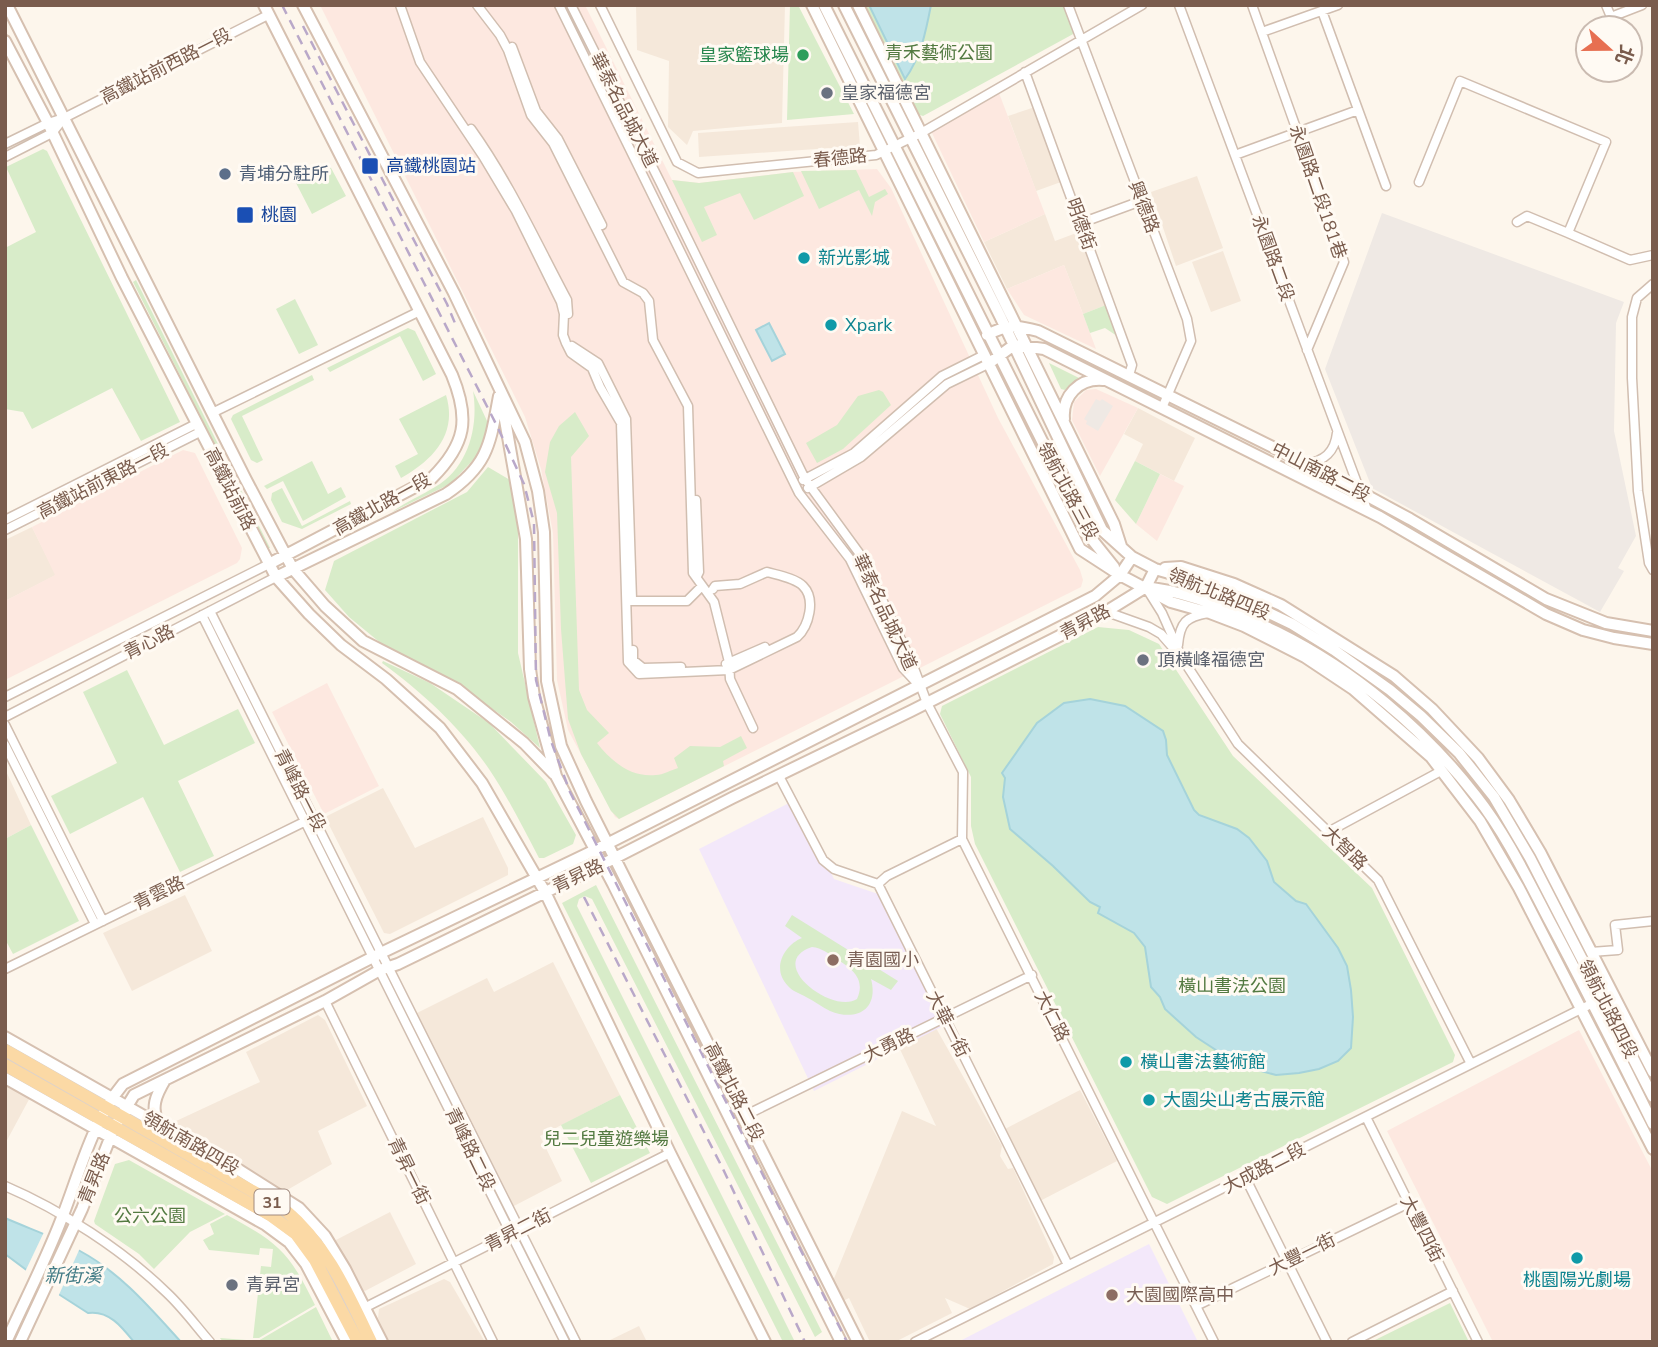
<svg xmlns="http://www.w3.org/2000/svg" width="1658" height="1347" font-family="'Nunito Sans','Noto Sans TC',sans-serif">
<rect width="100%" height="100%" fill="#fdf6ec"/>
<path fill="#f5e8da" d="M636 5H785L782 123 693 131 687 145 668 127 669 61 637 50Z
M1035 107 1061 182 1036 191 1008 116Z
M858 122 860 146 699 157 698 133Z
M1197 176 1223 248 1176 266 1151 192Z
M1045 214 1055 241 1079 232 1106 305 1083 314 1064 265 1007 289 984 242Z
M1223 251 1241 301 1211 312 1192 262Z
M1138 408 1195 438 1174 481 1135 461 1143 444 1124 434Z
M32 527 56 575 5 601V540Z
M5 769 31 825 5 839Z
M383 788 415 848 483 817 508 868V875L390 934 384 933 325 817Z
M185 895 212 951 132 991 103 933Z
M553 962 620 1095 540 1136 562 1181 512 1207 415 1014 487 978 494 992Z
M318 1015 325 1020 367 1106 318 1131 332 1164 282 1193 176 1128 174 1122 260 1082 246 1052Z
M936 1028 1002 1146 1000 1156 1008 1169 1013 1168 1054 1257 1053 1264 970 1309 945 1298 952 1313 895 1342H870L849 1298 843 1301 833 1281 902 1111 936 1126 898 1045Z
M5 1077 33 1092 5 1144Z
M1080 1090 1117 1161 1040 1201 1003 1130Z
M390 1212 416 1264 365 1291 358 1288 334 1241Z
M444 1279 450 1282 485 1342H389L378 1318 379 1309Z
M639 1326 647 1342H606Z"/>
<path fill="#fde8e0" d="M320 5H585L672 180 699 183 793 172 877 169 891 188 998 418 1080 570 1083 580 1081 587 619 819 615 817 568 730 557 680 553 533 541 469 525 417Z
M999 93 1045 214 984 242 931 131Z
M1064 265 1083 314 1096 349 1024 315 1007 289Z
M1096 389 1138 408 1100 476 1072 420 1074 402 1086 390Z
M183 450 195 453 242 548 240 559 237 563 5 680V601L55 575 32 527Z
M1160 474 1184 486 1157 541 1136 524Z
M327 683 379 786 324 814 272 712Z
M1579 1030 1653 1172V1338L1646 1342H1493L1387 1131Z"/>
<path fill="#efe9e4" d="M1382 213 1624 302 1616 323 1614 431 1636 536 1618 568 1624 571 1600 612 1372 488 1325 369Z
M1096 399 1100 401 1102 399 1113 406 1098 431 1086 424 1087 421 1084 419Z"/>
<path fill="#f3e8fa" d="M795 800 834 879 884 896 947 1024 814 1091 699 849Z
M1149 1244 1198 1342H958L1016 1312Z"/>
<path fill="#d8ecc9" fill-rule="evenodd" d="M790 5H798L854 114 787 120Z
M862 5H1065L1075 33 923 116 917 114Z
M43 149 47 151 180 422 141 441 112 388 32 429 23 412 5 409V248L36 232 6 167Z
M330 166 346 196 312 214 296 183Z
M856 170 869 197 885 189 888 194 875 202 872 216 859 190 819 209 801 171Z
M793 172 804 196 754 220 740 193 704 207 717 235 702 242 672 180 699 183Z
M136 280 270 548H267L133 282Z
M295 299 318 345 299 354 276 309Z
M1106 305 1117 336 1105 328 1090 333 1083 314Z
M408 328 415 331 436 374 423 381 400 336 330 372 327 368Z
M1049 363 1079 378 1065 390 1061 389Z
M312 375 314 380 242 416 263 460 257 463 251 460 231 419 233 415Z
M879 390 883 392 891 405 843 449 817 463 806 443 837 425 858 396Z
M473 391 488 423 483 442 475 458 450 484 392 512C406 502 420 496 435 487 468 468 479 427 473 391Z
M446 395C458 434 433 460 401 478L395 466 418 454 399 419Z
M575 412 589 436 571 457 579 690 587 710 609 733 597 743C611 761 631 778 656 775 663 775 671 770 678 768L674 758 690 746 720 747 741 736 747 748 723 761 724 766 619 819 611 811 581 754 568 719 561 629 557 513 545 472 550 442 559 426Z
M312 461 328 494 341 487 346 497 303 521 283 481 267 489 264 486Z
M1135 461 1160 474 1136 524 1115 500Z
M488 467 510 480 518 530V653L540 748 511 722 471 694 383 645 349 617 325 590 334 561 467 492Z
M282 488 302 526 350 501 351 504 302 529 282 522 271 500 272 493Z
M1098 627 1129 630 1159 644 1233 756 1372 888 1455 1055 1453 1062 1167 1204 1152 1197 975 844 971 826V777L940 714 942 706Z
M383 661 430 683 489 723 546 782 576 835 573 844 544 858H539C523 828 508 797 489 769 461 728 422 692 382 663Z
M127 670 164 745 238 709 255 743 178 781 214 856 180 872 143 797 70 834 51 796 117 763 83 692Z
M31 825 79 921 13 954 5 939V839Z
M596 885 822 1332 815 1337 592 899 585 896 579 899 577 906 795 1342H783L562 903Z
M792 915 898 981 891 990 871 979C879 1009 857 1022 830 1011 822 1007 814 1001 806 997 801 994 792 991 788 986 771 969 784 945 802 938L785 926ZM812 947C822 948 829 954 837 959 852 969 866 979 857 999 833 1015 764 963 812 947Z
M620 1095 650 1153 591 1183 561 1125Z
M129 1160 225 1214 190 1232 154 1269 139 1254 95 1224 94 1221 115 1164Z
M227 1215C279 1243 289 1252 315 1305L259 1338H253L261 1266 271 1267 273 1249 260 1248 259 1255 209 1250 203 1240 214 1234 210 1224Z
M1450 1303 1469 1342H1371Z
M316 1307 333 1342H223L220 1338 258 1341Z"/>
<path fill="#bfe3e8" stroke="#a5d3da" stroke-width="2" d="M869 5H931C926 31 921 57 905 79Z
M769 323 785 354 772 361 756 330Z
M1090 699 1125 706 1163 731 1166 740 1167 755 1194 810 1199 815 1237 829 1249 838 1267 861 1274 882 1296 901 1306 904 1338 948 1347 966 1351 990 1353 1017 1351 1048 1338 1061 1319 1069 1299 1073 1276 1075 1239 1065 1196 1037 1165 1009 1160 997 1151 987 1145 947 1134 933 1098 913 1100 907 1090 902 1053 866 1010 829 1003 797 1005 778 1002 773 1037 723 1064 703Z
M5 1218C30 1229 57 1238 80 1251 121 1273 151 1309 181 1342H134C122 1327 109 1310 88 1313L60 1295 5 1254Z"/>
<path fill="#fdf6ec" d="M44 1232 80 1248 58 1297 24 1274Z"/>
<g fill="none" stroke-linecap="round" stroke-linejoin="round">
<defs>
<path id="street" d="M400 5 420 62 483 156 516 211 561 302 564 314 563 335 566 343 571 353 592 368 600 387 621 423 628 662 639 674 729 670 797 637C809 626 816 599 803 586 795 578 777 575 767 572L740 584 715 586 713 589
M477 5 500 35 508 50 531 115 553 143 623 282 643 293 649 301 653 340 688 406 693 573 714 602 729 662 730 679 753 728
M559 5 799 493 850 559 903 668 917 683
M571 5 661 184 805 479 862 557 912 663 927 703 963 772 962 839 1214 1342
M600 5 677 162 698 173 876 155 921 133 1142 5
M1068 5 1187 319 1191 341 1162 408
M1179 5 1367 510
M1252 5 1344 262 1307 350
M1606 5 1611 17 1642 5
M1322 11 1386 186
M1262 32 1338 5
M512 47 536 111 558 139 602 225
M1025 72 1132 365 1129 375
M471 129C509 182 536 242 567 300L568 314
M5 144 48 123 64 118 268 15
M1235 155 1358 110
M5 157 52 133 64 118
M1419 182 1460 81 1606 142 1568 233 1527 216 1517 222
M1081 223 1141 201
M1568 233 1630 260 1653 255
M1653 284 1637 298 1632 317V378L1638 491 1649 563 1653 570
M572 346 598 363 626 419 632 599
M212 413 420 311
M1306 463C1324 462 1335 451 1337 433
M803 480 854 453 942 376 984 355
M808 488 861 457 947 384 988 364
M696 500 699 572 697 576
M5 520 196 424
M5 530 200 432
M1147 589 1162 613 1178 649
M627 601H687L702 586
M210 611 576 1342
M1107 612 1149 627 1161 634 1182 658 1238 744 1378 880 1471 1064
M202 615 565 1342
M1178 645C1180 622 1186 617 1208 613
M633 650V660L643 668 681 667
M726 664 765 647
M5 697 269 564
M5 717 276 577
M5 725 103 921
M5 745 95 924
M779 776 823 860 834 869 878 884 1068 1265
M1328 832 1441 771
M878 884 887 876 962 839
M1591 952 1618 950 1615 925 1653 921
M5 969 310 819
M325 1001 493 1342
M746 1115 1032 975
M1366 1117 1478 1342
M1245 1177 1327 1342
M5 1186C61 1210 123 1250 167 1293 183 1308 196 1326 210 1342
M1196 1306 1409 1203
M366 1307 670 1153
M915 1342 1597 1001
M1352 1342 1453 1291"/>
<path id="secondary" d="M7 5 245 478 293 569 325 606 363 641 457 689 524 743 554 774
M264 5 452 375C470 419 466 444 432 478L269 564
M303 5 454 293 525 442 538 491 544 532 547 681 561 746 586 801 858 1342
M812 5 1080 549 1120 575 1171 602 1210 613 1244 626 1305 657 1353 689 1431 757 1480 821 1519 888 1653 1149
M824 5 1090 537 1114 567
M844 5 1000 316 1102 530 1132 557 1155 569 1190 579 1231 595 1292 624 1334 650 1390 690 1421 716 1459 753 1494 797 1530 858 1653 1097
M858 5 1114 524 1121 546
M5 41 48 123 122 278 276 577 309 614 341 645 386 679 440 728 482 783 545 892 670 1153 765 1342
M987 335C1008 324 1015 325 1038 331L1325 473 1410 519 1546 599 1606 623 1653 631
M988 364 1014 345 1044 349 1380 517 1546 614 1583 630 1614 638 1653 644
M502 403 526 539 530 669 534 697 556 776 613 884 841 1342
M1064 419C1062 396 1079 378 1103 380
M1165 568 1181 567 1234 584 1281 605 1394 676 1432 709 1478 758 1509 800 1540 852 1653 1072
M276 577 446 494C489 465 490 443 499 396
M1152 588C1196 594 1237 613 1277 632 1354 670 1423 728 1476 796 1506 834 1527 878 1549 920 1585 987 1619 1055 1653 1124
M5 1037 239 1170 299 1208 325 1236 345 1269 382 1342
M5 1078 266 1225 289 1242 306 1264 347 1342
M159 1125C150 1108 156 1095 165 1080
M6 1342C25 1300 47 1258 63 1215 80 1171 93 1120 123 1084L383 952 595 850 1095 596 1120 575 1132 557
M20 1342 82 1209 114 1128 134 1095 325 1001 380 970 398 964 603 864 732 798 911 711 1099 616 1146 587 1155 569"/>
<path id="primary" d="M5 1050 284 1209C327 1245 347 1292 371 1342
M5 1065 270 1215 296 1234 315 1260 358 1342"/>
</defs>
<use href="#street" stroke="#d1beb0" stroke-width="11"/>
<use href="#secondary" stroke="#d6c0b0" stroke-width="14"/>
<use href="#primary" stroke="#dad1cd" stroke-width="16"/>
<use href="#street" stroke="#fff" stroke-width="8"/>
<use href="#secondary" stroke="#fff" stroke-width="10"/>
<use href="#primary" stroke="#fbd9a5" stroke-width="12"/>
<path stroke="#b9a8c9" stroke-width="2.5" stroke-dasharray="10 7" stroke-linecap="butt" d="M282 5 497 426 524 484 534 523 536 680 551 741 570 792 847 1342
M303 26 447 304 457 328
M584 897 723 1169 805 1342"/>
</g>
<circle fill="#2e9e5b" stroke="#fffaf3" stroke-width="2.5" cx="803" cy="55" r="7"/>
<g fill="#6b7280" stroke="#fffaf3" stroke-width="2.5">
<circle cx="827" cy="93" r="7"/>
<circle cx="1143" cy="660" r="7"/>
<circle cx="232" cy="1285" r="7"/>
</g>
<g fill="#1a4fb4" stroke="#fffaf3" stroke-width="2.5">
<rect x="361" y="157" width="18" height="18" rx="3.5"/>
<rect x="236" y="206" width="18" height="18" rx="3.5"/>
</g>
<circle fill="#5c6f8a" stroke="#fffaf3" stroke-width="2.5" cx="225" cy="174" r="7"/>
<g fill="#0f9aa8" stroke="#fffaf3" stroke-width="2.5">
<circle cx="804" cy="258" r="7"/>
<circle cx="831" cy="325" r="7"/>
<circle cx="1126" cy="1062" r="7"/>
<circle cx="1149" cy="1100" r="7"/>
<circle cx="1577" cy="1258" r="7"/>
</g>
<g fill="#8d6e63" stroke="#fffaf3" stroke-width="2.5">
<circle cx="833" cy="960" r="7"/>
<circle cx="1112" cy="1295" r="7"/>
</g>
<g text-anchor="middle" stroke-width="6" stroke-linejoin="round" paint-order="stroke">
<rect fill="#fffaf3" stroke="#a28b7f" stroke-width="2" x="254.5" y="1189.5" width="35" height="25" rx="5"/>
<g font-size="16" font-weight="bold" fill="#7a5c4d">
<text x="272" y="1208">31</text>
</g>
<g font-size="18" fill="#537a41" stroke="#fffaf3">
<text x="939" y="59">青禾藝術公園</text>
<text x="1232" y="992">橫山書法公園</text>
<text x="606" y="1145">兒二兒童遊樂場</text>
<text x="150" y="1222">公六公園</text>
</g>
<g font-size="18" fill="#27864d" stroke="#fffaf3" text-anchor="end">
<text x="789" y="61">皇家籃球場</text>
</g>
<g font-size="18" fill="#7a5c4d" stroke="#fffaf3">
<text transform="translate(166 66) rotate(-27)" y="6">高鐵站前西路一段</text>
<text transform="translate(624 110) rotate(63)" y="6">華泰名品城大道</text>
<text transform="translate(840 158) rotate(-6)" y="6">春德路</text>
<text transform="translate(1318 192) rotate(71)" y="6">永園路二段181巷</text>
<text transform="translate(1144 207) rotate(69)" y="6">興德路</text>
<text transform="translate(1081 224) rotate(70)" y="6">明德街</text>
<text transform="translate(1273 258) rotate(70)" y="6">永園路二段</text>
<text transform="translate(1321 472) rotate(27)" y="6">中山南路二段</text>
<text transform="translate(103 481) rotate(-27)" y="6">高鐵站前東路一段</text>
<text transform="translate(230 489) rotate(63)" y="6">高鐵站前路</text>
<text transform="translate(1068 491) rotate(62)" y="6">領航北路三段</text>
<text transform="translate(382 504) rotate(-29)" y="6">高鐵北路一段</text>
<text transform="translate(1219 594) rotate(22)" y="6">領航北路四段</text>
<text transform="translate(885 612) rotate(65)" y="6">華泰名品城大道</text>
<text transform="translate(1085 622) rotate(-28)" y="6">青昇路</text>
<text transform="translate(149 642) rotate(-27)" y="6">青心路</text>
<text transform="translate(300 790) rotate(63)" y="6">青峰路一段</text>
<text transform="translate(1345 848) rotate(44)" y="6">大智路</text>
<text transform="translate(578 876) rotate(-26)" y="6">青昇路</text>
<text transform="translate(159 893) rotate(-26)" y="6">青雲路</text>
<text transform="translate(1608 1009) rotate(63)" y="6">領航北路四段</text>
<text transform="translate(1052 1016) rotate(63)" y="6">大仁路</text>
<text transform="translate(948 1024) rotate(63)" y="6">大華一街</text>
<text transform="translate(889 1045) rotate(-26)" y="6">大勇路</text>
<text transform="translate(734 1092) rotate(63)" y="6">高鐵北路二段</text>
<text transform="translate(191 1143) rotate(30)" y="6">領航南路四段</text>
<text transform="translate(470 1149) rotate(64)" y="6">青峰路二段</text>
<text transform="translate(1264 1168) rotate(-27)" y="6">大成路二段</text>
<text transform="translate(409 1171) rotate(64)" y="6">青昇一街</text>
<text transform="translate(94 1178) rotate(-68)" y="6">青昇路</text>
<text transform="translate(1422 1229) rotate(63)" y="6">大豐四街</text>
<text transform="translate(518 1230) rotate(-27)" y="6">青昇二街</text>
<text transform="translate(1302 1254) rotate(-26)" y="6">大豐一街</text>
</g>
<g font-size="18" fill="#5b616d" stroke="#fffaf3" text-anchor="start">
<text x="841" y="99">皇家福德宮</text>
<text x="1157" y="666">頂橫峰福德宮</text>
<text x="246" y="1291">青昇宮</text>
</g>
<g font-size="18" fill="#164399" stroke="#fffaf3" text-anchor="start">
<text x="386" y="172">高鐵桃園站</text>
<text x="261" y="221">桃園</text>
</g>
<g font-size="18" fill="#4e5e75" stroke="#fffaf3" text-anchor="start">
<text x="239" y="180">青埔分駐所</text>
</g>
<g font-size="18" fill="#0d838f" stroke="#fffaf3" text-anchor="start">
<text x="818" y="264">新光影城</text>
<text x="845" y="331">Xpark</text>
<text x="1140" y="1068">橫山書法藝術館</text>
<text x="1163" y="1106">大園尖山考古展示館</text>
<text x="1577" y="1286" text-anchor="middle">桃園陽光劇場</text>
</g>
<g font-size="18" fill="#785e54" stroke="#fffaf3" text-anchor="start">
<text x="847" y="966">青園國小</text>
<text x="1126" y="1301">大園國際高中</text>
</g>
<g font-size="19" font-style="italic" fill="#437c86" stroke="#fffaf3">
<text x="73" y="1282">新街溪</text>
</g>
</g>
<rect width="1658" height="1347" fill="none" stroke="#7a5c4d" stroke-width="14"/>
<g transform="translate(1609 49) rotate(111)"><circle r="33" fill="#fffaf3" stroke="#cabbb1" stroke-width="2"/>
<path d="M0-5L12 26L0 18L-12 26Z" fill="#e76f51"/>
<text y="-10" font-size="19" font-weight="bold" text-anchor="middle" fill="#7a5c4d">北</text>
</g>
</svg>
